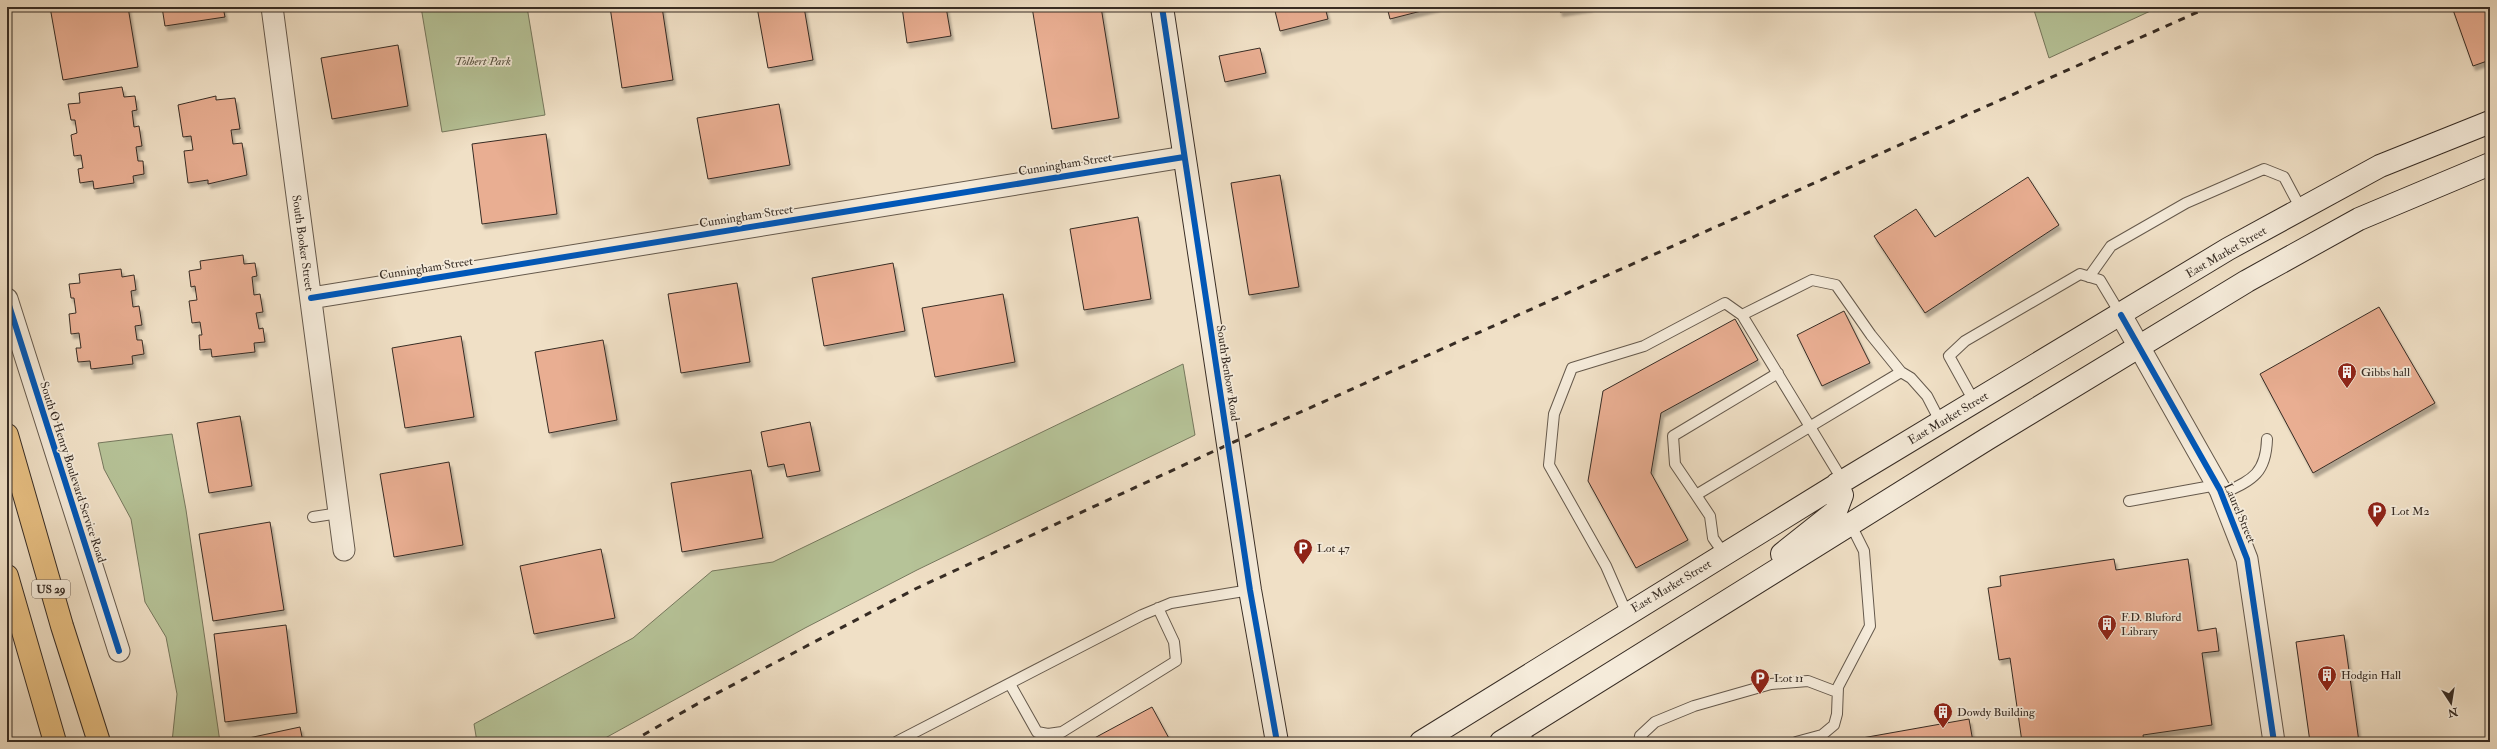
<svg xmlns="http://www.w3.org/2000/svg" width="2497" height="749" font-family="'IM FELL Double Pica',serif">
<defs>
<filter id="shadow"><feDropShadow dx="2.5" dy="4.5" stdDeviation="1" flood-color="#0004"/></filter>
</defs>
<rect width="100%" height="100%" fill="#f0e0c6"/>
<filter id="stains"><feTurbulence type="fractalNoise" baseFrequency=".005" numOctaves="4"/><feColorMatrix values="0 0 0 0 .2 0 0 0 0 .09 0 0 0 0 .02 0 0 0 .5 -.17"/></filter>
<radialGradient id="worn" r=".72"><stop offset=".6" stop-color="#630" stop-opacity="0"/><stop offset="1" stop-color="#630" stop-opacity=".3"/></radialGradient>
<path fill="#b6c398" stroke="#76785e" d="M421 7H527L545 115 442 132Z
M2033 7H2159L2049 58Z
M1183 364 1195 435 917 570 805 628 598 742H477L474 724 633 638 712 571 773 562Z
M172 434 186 510 220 742H172L177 694 166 637 145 602 131 519 104 469 98 443Z"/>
<path fill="#e9ae92" stroke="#372c24" filter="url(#shadow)" d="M50 7H128L138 67 63 80Z
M162 7H223L225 17 165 26Z
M610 7H662L673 80 622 88Z
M757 7H804L813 60 768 68Z
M902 7H946L951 36 907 43Z
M1032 7H1101L1119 118 1052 129Z
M1274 7H1325L1328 19 1280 31Z
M1387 7H1437L1390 19Z
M1559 7H1590L1560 12Z
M2452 7H2490V60L2473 66Z
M398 45 408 106 332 119 321 58Z
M1260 48 1266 73 1225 82 1219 56Z
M122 87 124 97 135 96 137 110 132 111 134 127 139 126 142 146 136 147 138 161H143L144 174 133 176 134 183 94 189 93 181 80 183 78 169 83 168 81 155 74 156 71 135 77 133 75 120H71L68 104 80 103 79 93Z
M216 96V100L235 98 240 129 231 130 233 144 242 143 247 175 208 184V180L188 183 184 151 193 150 191 136 183 137 178 105Z
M779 104 790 165 708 179 697 118Z
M546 134 557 214 482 224 472 144Z
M1280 175 1299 287 1249 295 1231 183Z
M2028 177 2059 225 1925 313 1874 236 1916 209 1935 237Z
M1138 217 1151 299 1084 310 1070 229Z
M243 255 244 264 255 263 257 276 252 277 254 295 260 294 263 312 256 313 259 329 263 328 265 342 254 343 255 352 212 357 211 349 200 350 199 335H202L200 322 192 323 189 301 197 300 195 286 191 287 189 271 201 269 200 261Z
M893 263 905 331 824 346 812 278Z
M121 269 122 277 134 275 136 290 131 291 133 307 139 306 142 325 135 326 137 340H142L144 354 132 356 133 364 91 369 90 361 78 362 76 348H81L79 333 71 334 69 314 76 313 74 298H71L69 284 80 283 79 274Z
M737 283 750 362 681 373 668 294Z
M1003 294 1015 362 935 377 922 308Z
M2379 307 2435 403 2313 473 2260 374Z
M1844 311 1870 363 1822 386 1797 335Z
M1735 319 1758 360 1661 413 1651 473 1688 540 1636 568 1588 481 1603 391Z
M461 336 474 417 405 428 392 348Z
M603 340 617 420 549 433 535 352Z
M240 416 252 486 209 493 197 423Z
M810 422 820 471 787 477 784 464 768 467 761 432Z
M449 462 463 545 394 557 380 474Z
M751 470 763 538 682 552 671 483Z
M270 522 284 610 213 621 199 534Z
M601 549 615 618 534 634 520 566Z
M2114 559 2116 570 2188 559 2198 631 2216 628 2219 651 2202 653 2212 725 2143 735 2144 742H2022L2010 658 1999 660 1988 588 2001 586 2000 576Z
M286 625 297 713 225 722 214 634Z
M2344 635 2359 742H2310L2296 642Z
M1152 707 1171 742H1087Z
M1969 719 1973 742H1862V738Z
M300 727 303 742H230Z"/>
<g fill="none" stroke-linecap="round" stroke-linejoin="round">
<defs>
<path id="lane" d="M2089 277 2111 246 2186 203 2264 169 2284 177 2301 209
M1742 315 1812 280 1836 285 1871 335 1901 372 1911 378 1927 396 1941 423
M1975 403 1949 356 1965 341 2080 274 2100 280 2121 315
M2222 494C2251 480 2266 475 2267 439
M1696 495 1675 464 1673 436 1778 373
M2129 501 2217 485
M313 517 339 513
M1724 554 1713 538 1710 516 1696 495 1901 372
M1627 614 1606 566 1549 465 1554 414 1572 368 1644 346 1725 303 1742 315 1843 481
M1010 684 1037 732 1048 734 1062 732 1176 661 1174 642 1158 608
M1515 733 1531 742
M896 742 1142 615 1171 603 1250 590
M1639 742 1640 736 1655 722 1694 706 1771 684 1808 681 1837 692
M1796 742 1822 735 1834 725 1837 714 1838 687 1870 626 1864 551 1851 525"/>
<path id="street" d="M272 7 344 550
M311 298 1184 157
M7 299 119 651
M2121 315 2220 490 2247 559 2274 742"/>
<path id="secondary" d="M1162 7 1250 590 1277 742
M1782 554 1836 511 1842 495 1837 484
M1421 742 1843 481 2228 249 2380 166 2490 122
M1501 742 1987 439 2247 281 2359 219 2490 164"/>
<path id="highway" d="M7 435 62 626 99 742
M7 576 55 742"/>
</defs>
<use href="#lane" stroke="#65594c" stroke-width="12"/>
<use href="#street" stroke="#65594c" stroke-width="23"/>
<use href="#secondary" stroke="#372c24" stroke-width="24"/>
<use href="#highway" stroke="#372c24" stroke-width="24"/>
<use href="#lane" stroke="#f5ebda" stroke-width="10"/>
<use href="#street" stroke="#f5ebda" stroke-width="21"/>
<use href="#secondary" stroke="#f5ebda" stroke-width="22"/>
<use href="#highway" stroke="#e8c083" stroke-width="22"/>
<path stroke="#372c24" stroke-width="3" stroke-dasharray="7 7" stroke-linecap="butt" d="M631 742 704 700 915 589 1249 435 2209 7"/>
<defs>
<path id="cycleway" d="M1162 7 1250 590 1277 742
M311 298 1184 157
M7 299 119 651
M2121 315 2220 490 2247 559 2274 742"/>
</defs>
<use href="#cycleway" stroke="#f5ebda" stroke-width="8"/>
<use href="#cycleway" stroke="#0057b8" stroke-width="6"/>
</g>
<defs>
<symbol id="building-pin" viewBox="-11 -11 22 30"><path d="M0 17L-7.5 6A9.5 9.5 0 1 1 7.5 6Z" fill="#8f2418" stroke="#f5ebda"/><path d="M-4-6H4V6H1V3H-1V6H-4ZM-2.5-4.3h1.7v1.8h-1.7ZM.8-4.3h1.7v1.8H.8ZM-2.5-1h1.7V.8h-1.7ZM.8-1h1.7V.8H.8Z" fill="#fff"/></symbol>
<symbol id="parking-pin" viewBox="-11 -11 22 30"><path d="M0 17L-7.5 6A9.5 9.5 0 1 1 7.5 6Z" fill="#8f2418" stroke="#f5ebda"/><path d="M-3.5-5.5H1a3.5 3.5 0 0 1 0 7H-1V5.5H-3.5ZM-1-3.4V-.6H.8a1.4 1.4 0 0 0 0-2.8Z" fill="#fff"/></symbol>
</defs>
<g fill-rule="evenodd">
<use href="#building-pin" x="2336" y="361" width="22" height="30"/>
<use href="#parking-pin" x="2366" y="500" width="22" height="30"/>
<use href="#parking-pin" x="1292" y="537" width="22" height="30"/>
<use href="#building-pin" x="2096" y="613" width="22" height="30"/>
<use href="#building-pin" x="2316" y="664" width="22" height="30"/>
<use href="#parking-pin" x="1749" y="667" width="22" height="30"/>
<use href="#building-pin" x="1932" y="701" width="22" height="30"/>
</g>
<g text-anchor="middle" stroke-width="3.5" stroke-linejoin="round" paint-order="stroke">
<rect fill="#f5ebda" stroke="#70655b" stroke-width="1" x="32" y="580" width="38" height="18" rx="3"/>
<g font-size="11" font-weight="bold" fill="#372c24">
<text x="51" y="593">US 29</text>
</g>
<g font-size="12" font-style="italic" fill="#575241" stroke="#f5ebda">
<text x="483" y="65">Tolbert Park</text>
</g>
<g font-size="12" fill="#372c24" stroke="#f5ebda">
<text transform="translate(1065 164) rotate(-9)" y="4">Cunningham Street</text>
<text transform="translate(746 216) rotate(-9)" y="4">Cunningham Street</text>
<text transform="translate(303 243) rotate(82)" y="4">South Booker Street</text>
<text transform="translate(2226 252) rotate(-30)" y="4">East Market Street</text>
<text transform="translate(426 268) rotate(-9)" y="4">Cunningham Street</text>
<text transform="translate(1228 373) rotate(81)" y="4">South Benbow Road</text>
<text transform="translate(1948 418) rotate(-31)" y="4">East Market Street</text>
<text transform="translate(73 472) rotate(72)" y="4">South O Henry Boulevard Service Road</text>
<text transform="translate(2240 513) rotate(67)" y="4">Laurel Street</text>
<text transform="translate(1671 586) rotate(-31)" y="4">East Market Street</text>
</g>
<g font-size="12" fill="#372c24" stroke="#f5ebda" text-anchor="start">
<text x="2361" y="376">Gibbs hall</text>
<text x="2391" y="515">Lot M2</text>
<text x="1317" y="552">Lot 47</text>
<text x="2121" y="621">F.D. Bluford<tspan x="2121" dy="14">Library</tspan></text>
<text x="2341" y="679">Hodgin Hall</text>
<text x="1774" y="682">Lot 11</text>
<text x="1957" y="716">Dowdy Building</text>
</g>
</g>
<rect width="2497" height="749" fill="none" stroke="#f0e0c6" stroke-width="24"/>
<rect x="8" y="8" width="2481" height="733" fill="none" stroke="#372c24" stroke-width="2"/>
<rect x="12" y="12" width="2473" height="725" fill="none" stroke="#372c24"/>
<g transform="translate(2451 703) rotate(168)" stroke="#f5ebda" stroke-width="3" paint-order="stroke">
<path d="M0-3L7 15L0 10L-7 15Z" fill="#372c24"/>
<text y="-6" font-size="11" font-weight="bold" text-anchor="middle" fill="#372c24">N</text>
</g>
<rect width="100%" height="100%" filter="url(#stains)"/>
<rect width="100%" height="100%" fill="url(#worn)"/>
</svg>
